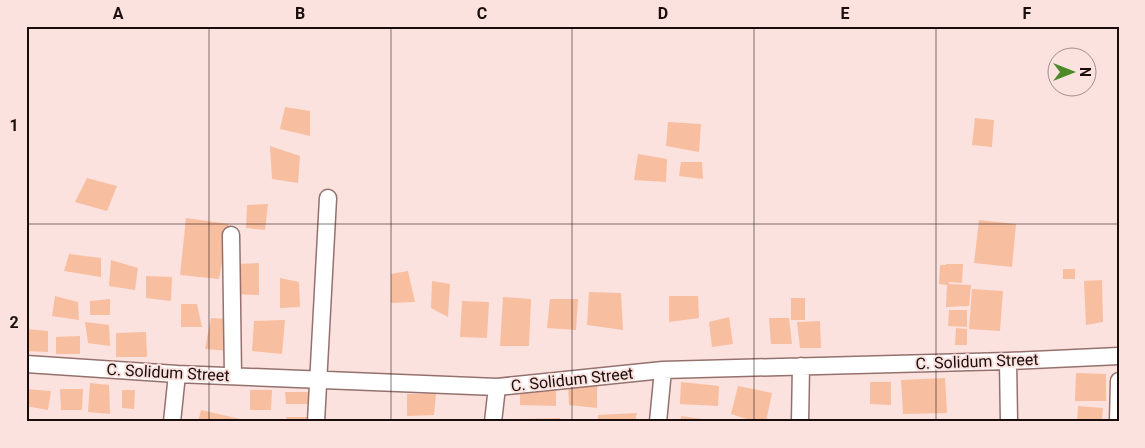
<svg xmlns="http://www.w3.org/2000/svg" width="1145" height="448" font-family="Roboto,sans-serif">
<rect width="100%" height="100%" fill="#fbe2df"/>
<path fill="#f8bea0" d="M285 107 310 111V136L280 129Z
M975 118 994 120 992 147 972 145Z
M668 122 701 124 699 152 666 146Z
M270 146 300 156 298 183 272 179Z
M638 154 667 159 666 182 634 180Z
M681 162H702L703 179 679 176Z
M87 178 117 186 107 211 75 202Z
M268 204 265 230 246 228 247 205Z
M186 218 229 224 219 279 180 275Z
M979 220 1016 224 1012 267 974 263Z
M69 254 101 258V277L64 271Z
M111 260 138 268 135 290 109 286Z
M259 263V295L233 294 235 264Z
M946 264H963L962 283 949 282V284L971 285 969 306 946 307 947 285 939 284 940 265H946Z
M1063 269H1075V279H1063Z
M408 271 415 302 391 303V274Z
M146 276 172 277 171 301 146 298Z
M280 278 299 282 300 307 280 308Z
M1102 280 1103 322 1086 325 1084 281Z
M432 281 450 284 448 317 431 308Z
M972 289 1003 291 1000 331 969 329Z
M589 292 621 293 623 330 587 325Z
M55 296 78 302 79 320 52 316Z
M669 296H698L699 318 669 322Z
M503 297 531 299 529 346H500Z
M791 298H805V320H791Z
M110 299V315H90V301Z
M550 299H578L576 330 547 328Z
M462 301 489 302 487 338 460 337Z
M181 304H197L202 327H181Z
M949 310H967V327L948 326Z
M729 317 733 344 712 347 709 322Z
M211 318 230 319V351L205 349Z
M769 318H789L792 344H771Z
M285 320 282 354 252 351 254 321Z
M820 321 821 348H800L797 322Z
M85 322 109 325 110 346 88 343Z
M956 328 967 329V345H955Z
M26 329 48 331V352L26 351Z
M146 332 147 357H116V333Z
M80 336V354H56V337Z
M1076 373 1106 374V401H1075Z
M945 378 947 413 903 414 901 380Z
M597 382V408L569 405 568 387Z
M681 382 719 386 718 406 680 404Z
M870 382H891V405L870 404Z
M90 383 109 385 110 414 88 412Z
M556 384V406L520 405V386Z
M738 386 772 393 766 422H756L731 414Z
M26 389 51 391 48 410 26 406Z
M60 389H83L82 410H61Z
M122 390H135L134 409 122 408Z
M250 390H272L271 410H250Z
M285 392H308V404H286Z
M407 394H436L434 415 407 416Z
M1078 406 1103 408 1102 422H1077Z
M201 410 240 419 239 422H198Z
M637 413 635 422H598V415Z
M681 416 716 421V422H681Z
M286 417H309L308 422H287Z
M560 418V422H520V419Z"/>
<g fill="none" stroke-linecap="round" stroke-linejoin="round">
<defs>
<path id="minor" d="M231 235 233 376
M1008 361 1009 422
M26 364 177 374 497 387 663 370 1008 361 1119 356
M172 422 177 374
M316 422 328 198
M493 422 497 387
M658 422 663 370
M800 422 801 366
M1118 422 1119 381"/>
</defs>
<use href="#minor" stroke="#95716d" stroke-width="19"/>
<use href="#minor" stroke="#fff" stroke-width="16"/>
</g>
<path fill="none" stroke="#1a0d0b" stroke-width="1" stroke-opacity="0.55" d="M209 26V422M391 26V422M572 26V422M754 26V422M936 26V422M26 224H1119"/>
<g text-anchor="middle" stroke-width="4" stroke-linejoin="round" paint-order="stroke">
<g font-size="16" fill="#1a0d0b" stroke="#fbe2df">
<text transform="translate(977 361) rotate(-2)" y="6">C. Solidum Street</text>
<text transform="translate(168 372) rotate(3)" y="6">C. Solidum Street</text>
<text transform="translate(572 379) rotate(-6)" y="6">C. Solidum Street</text>
</g>
</g>
<rect width="1145" height="448" fill="none" stroke="#fbe2df" stroke-width="55"/>
<g transform="translate(1072 72) rotate(90)"><circle r="24" fill="#fbe2df" stroke="#a18d8a"/>
<path d="M0-4L9 19L0 12L-9 19Z" fill="#4b8929"/>
<text y="-8" font-size="14" font-weight="bold" text-anchor="middle" fill="#1a0d0b">N</text>
</g>
<rect x="28" y="28" width="1090" height="392" fill="none" stroke="#1a0d0b" stroke-width="2"/>
<g font-size="16" text-anchor="middle" font-weight="bold" fill="#1a0d0b">
<text x="118" y="19">A</text>
<text x="300" y="19">B</text>
<text x="482" y="19">C</text>
<text x="663" y="19">D</text>
<text x="845" y="19">E</text>
<text x="1027" y="19">F</text>
<text x="14" y="131">1</text>
<text x="14" y="328">2</text>
</g>
</svg>
